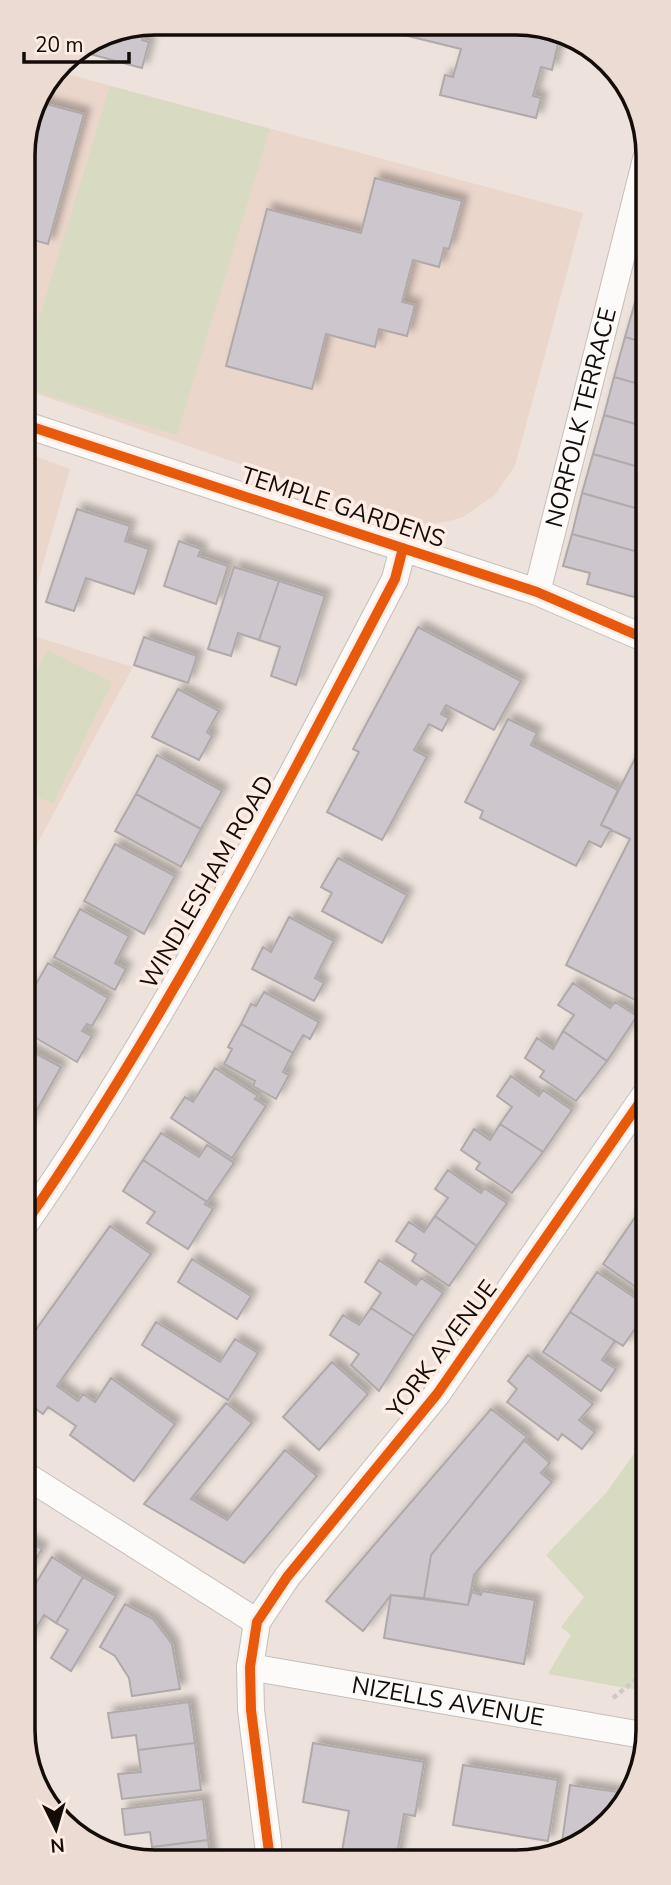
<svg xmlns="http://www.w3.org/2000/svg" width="671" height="1885" font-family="'Nunito Sans',sans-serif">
<defs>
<filter id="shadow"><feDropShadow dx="6" dy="-6" stdDeviation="3.5" flood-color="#0004"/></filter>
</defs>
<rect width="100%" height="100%" fill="#ede2dc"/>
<path fill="#ebd6cc" d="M56 71 583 213 515 466 495 495 463 517 446 522 417 525 23 389V146L37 96Z
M24 452 70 469 24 631Z
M24 633 133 667 24 868Z"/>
<path fill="#d9dac2" d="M110 86 270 129 177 435 23 388V371Z
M47 650 112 682 53 804 24 790V698Z
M648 1434V1692L548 1674 571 1635 561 1627 584 1597 546 1555 606 1493Z"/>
<path fill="#cdc6cc" stroke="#afa9aa" stroke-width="2" filter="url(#shadow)" d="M403 24 489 25 525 35 527 25H542L560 35 552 70 541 67 533 96 541 98 536 118 440 95 445 75 453 77 461 49 400 34Z
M146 26 142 40 149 42 142 68 79 51Z
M35 101 84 114 48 244 23 237V146Z
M375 178 462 201 449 249 444 248 439 267 413 260 402 302 415 305 407 336 379 329 375 347 326 334 312 389 226 366 267 209 361 233Z
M646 261V302L636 299Z
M636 299 646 302V343L625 337Z
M625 337 646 343V386L614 377Z
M614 377 646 386V427L604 415Z
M604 415 646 427V469L593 454Z
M593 454 646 469V511L582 493Z
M582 493 646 511V554L572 534Z
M77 509 130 526 125 541 149 549 134 594 86 578 74 611 46 602Z
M572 534 646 554 634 597 587 584 590 573 563 566Z
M179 541 201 549 198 556 228 566 216 604 164 586Z
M234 567 279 581 259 640 238 633 231 656 208 649Z
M279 581 325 596 296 685 271 676 280 647 259 640Z
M418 627 521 681 494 730 446 705 441 714 449 718 442 731 429 724 414 750 427 757 382 840 327 812 359 752 353 749Z
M144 637 197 656 188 683 134 665Z
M178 689 219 711 207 732 212 736 199 760 152 737Z
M508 719 537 733 531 745 618 790 601 825 611 829 601 847 589 841 576 866 480 818 483 811 465 802Z
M647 735V992L641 1003 566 965 630 839 601 825Z
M157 755 222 791 201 829 136 794Z
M136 794 201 829 181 867 115 831Z
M115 844 175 876 144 934 84 901Z
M338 858 407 895 382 943 322 911 332 893 321 887Z
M80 909 129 936 115 963 126 969 115 990 54 957Z
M289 917 334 941 315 978 324 983 314 1001 252 969 263 947 271 952Z
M48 963 108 998 92 1026 87 1024 82 1031 92 1036 77 1062 24 1031V1005Z
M573 983 610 1008 615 1002 637 1016 607 1061 563 1031 574 1015 558 1005Z
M264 992 319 1022 310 1039 303 1035 293 1053 241 1024 251 1004 256 1006Z
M241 1024 293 1053 283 1072 289 1075 276 1099 253 1086 255 1081 224 1064 232 1049 228 1047Z
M563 1031 607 1061 576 1101 540 1077 544 1071 525 1058 537 1038 553 1049Z
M24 1047 61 1067 24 1133Z
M215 1068 258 1096 255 1099 266 1106 232 1158 171 1118 185 1097 193 1102Z
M511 1076 539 1096 543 1090 572 1110 543 1152 500 1124 512 1107 497 1096Z
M500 1124 543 1152 512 1193 476 1169 480 1163 461 1150 474 1129 490 1140Z
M161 1133 199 1157 207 1145 234 1163 207 1202 143 1160Z
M143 1160 207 1202 205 1204 213 1209 188 1249 147 1223 155 1212 123 1191Z
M448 1170 481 1193 484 1188 507 1203 477 1246 435 1216 448 1198 435 1189Z
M647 1200V1295L603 1264Z
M435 1216 477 1246 449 1286 412 1261 416 1254 396 1241 409 1222 424 1232Z
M110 1226 151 1254 57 1386 78 1401 83 1394 95 1402 111 1378 175 1424 134 1481 70 1435 76 1426 48 1407 43 1414 25 1401V1345Z
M192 1259 251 1296 237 1319 178 1282Z
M379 1260 416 1285 421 1278 443 1293 414 1336 371 1308 381 1293 365 1282Z
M597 1272 647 1306V1327L644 1332 637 1326 623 1346 570 1312Z
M371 1308 414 1336 379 1391 351 1365 359 1354 330 1335 343 1315 359 1325Z
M570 1312 615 1341 602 1360 616 1369 601 1391 543 1352Z
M156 1322 220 1362 235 1339 258 1353 228 1400 142 1345Z
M528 1355 593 1404 579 1420 595 1432 582 1449 562 1434 558 1440 507 1402 517 1389 508 1381Z
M332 1362 368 1394 319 1450 283 1417Z
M226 1403 252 1423 191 1499 227 1520 285 1450 317 1476 244 1563 144 1504Z
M491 1409 527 1437 431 1555 424 1598 391 1595 363 1631 326 1601Z
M524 1440 550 1463 541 1473 552 1482 474 1575 468 1605 424 1598 431 1555Z
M25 1539 42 1549 25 1577Z
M52 1557 83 1577 56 1623 44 1615 27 1644 25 1601Z
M83 1577 116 1596 71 1671 51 1658 68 1630 56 1623Z
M482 1591 535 1600 524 1664 384 1638 391 1595 468 1605 472 1592 481 1595Z
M125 1604 153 1619 172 1644 180 1689 132 1696 129 1678 115 1656 100 1647Z
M189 1702 195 1743 138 1750 136 1735 112 1738 108 1713Z
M195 1743 201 1790 122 1799 118 1774 141 1772 138 1750Z
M313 1743 424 1762 415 1816 404 1814 396 1860 341 1857 349 1811 303 1802Z
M463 1765 558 1780 548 1841 453 1825Z
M570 1785 618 1792 614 1818 561 1849Z
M203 1799 208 1840 152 1847 150 1832 125 1835 122 1809Z
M208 1840 211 1860H153L152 1847Z"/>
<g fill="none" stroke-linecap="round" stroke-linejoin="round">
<defs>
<g id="street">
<path d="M23 424 537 592 646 639"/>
<path id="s1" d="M537 592 646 159"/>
<path d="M25 1224C166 1021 280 798 395 579L403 548"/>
<path d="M25 1475 257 1622"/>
<path id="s2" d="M250 1667 648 1736"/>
<path d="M270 1860 251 1710 250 1667 257 1622 287 1577 437 1394 647 1092"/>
</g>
</defs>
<use href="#street" stroke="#c6beb9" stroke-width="28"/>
<path stroke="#cecac9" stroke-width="4.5" stroke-dasharray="5 3.5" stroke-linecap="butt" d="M613 1698 648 1670"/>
<use href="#street" stroke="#fcfbfa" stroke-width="26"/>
<defs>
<path id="cycleway" d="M23 424 537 592 646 639
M25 1224C166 1021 280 798 395 579L403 548
M270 1860 251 1710 250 1667 257 1622 287 1577 437 1394 647 1092"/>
</defs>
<use href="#cycleway" stroke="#feede5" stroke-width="15"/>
<use href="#cycleway" stroke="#e8590c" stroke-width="10"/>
</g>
<g text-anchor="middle" stroke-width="7" stroke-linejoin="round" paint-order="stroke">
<g font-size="24" fill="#130c09" stroke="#feede5">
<text dy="8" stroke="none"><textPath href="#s1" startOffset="180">NORFOLK TERRACE</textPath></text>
<text transform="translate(343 507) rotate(18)" y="8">TEMPLE GARDENS</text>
<text transform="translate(207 882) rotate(-60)" y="8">WINDLESHAM ROAD</text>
<text transform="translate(442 1349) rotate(-53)" y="8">YORK AVENUE</text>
<text dy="8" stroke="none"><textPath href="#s2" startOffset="201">NIZELLS AVENUE</textPath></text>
</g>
</g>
<path d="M0 0H671V1885H0ZM155 35H516A120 120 0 0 1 636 155V1730A120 120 0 0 1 516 1850H155A120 120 0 0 1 35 1730V155A120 120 0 0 1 155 35Z" fill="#ebdbd3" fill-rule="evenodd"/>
<path fill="none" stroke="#130c09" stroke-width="3.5" d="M155 35H516A120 120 0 0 1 636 155V1730A120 120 0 0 1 516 1850H155A120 120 0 0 1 35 1730V155A120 120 0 0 1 155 35Z"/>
<g transform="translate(56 1829) rotate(175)" stroke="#feede5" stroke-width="5" paint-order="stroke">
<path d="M0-5L12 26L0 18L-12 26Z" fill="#130c09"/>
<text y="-10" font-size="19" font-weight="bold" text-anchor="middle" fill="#130c09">N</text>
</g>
<path d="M24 52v10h105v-10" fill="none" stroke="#130c09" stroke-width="3.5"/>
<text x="35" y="52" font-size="21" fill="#130c09" stroke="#feede5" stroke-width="5" paint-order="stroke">20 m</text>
</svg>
